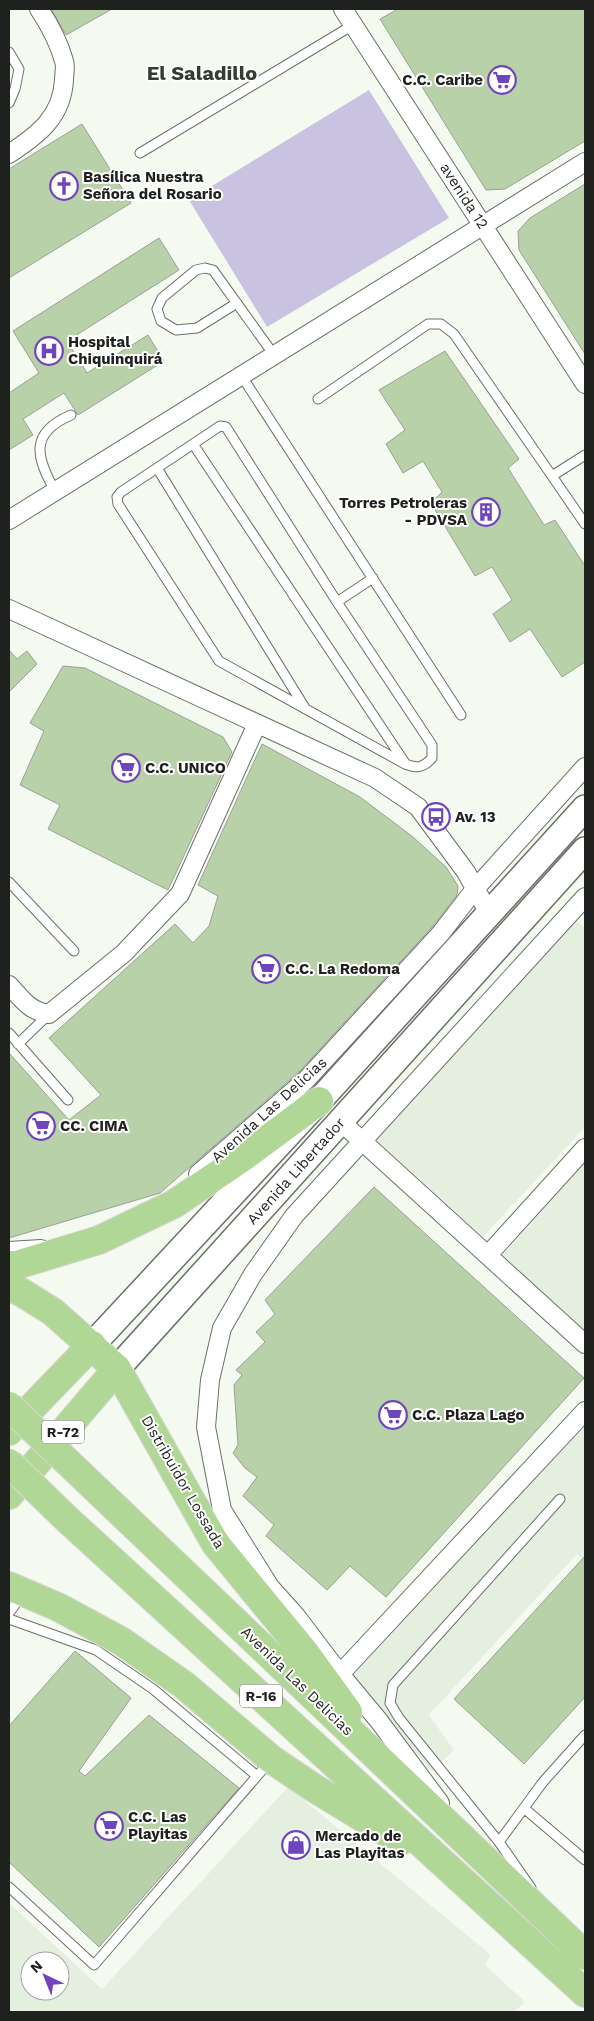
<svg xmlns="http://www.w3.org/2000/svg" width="594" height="2021" font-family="'Work Sans',sans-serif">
<rect width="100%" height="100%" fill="#f5faf1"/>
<path fill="#e5efe0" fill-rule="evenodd" d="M573 918 585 928V1127L483 1237 377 1140Z
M585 1163V1330L502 1256Z
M585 1423V1561L577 1554 429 1715 454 1750 432 1772 352 1674Z
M288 1787 491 1955 485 1965 525 2002 514 2012H9V1903L102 1989ZM30 1961H60V1991H30Z"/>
<path fill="#c9c2e0" d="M369 90 449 218 267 327 189 200Z"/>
<path fill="#b8d1a9" stroke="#9aa097" d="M51 9H112L66 35Z
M398 9H585V141L505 189 486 190 380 19Z
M82 124 131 203 9 278V169Z
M585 184V354L519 250 518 231 530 218Z
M159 238 179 270 67 341 87 373 148 335 164 361 78 415 64 393 23 419 33 435 9 450V393L39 373 13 331Z
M445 351 519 459 508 468 544 525 555 520 585 566V662L562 677 530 629 510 642 493 614 512 600 492 567 475 576 431 503 442 492 423 461 403 473 386 444 405 430 379 390Z
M9 650 17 659 27 651 37 664 9 692Z
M63 666 85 668 223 737 232 752 168 890 48 829 60 805 20 785 44 731 30 723Z
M262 744 360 797 413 837 446 867 458 886 457 895 433 926 299 1072 160 1193 9 1238V1053L69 1120 101 1095 49 1038 175 924 193 943 209 926 218 896 198 885Z
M374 1187 584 1378 386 1597 350 1566 327 1590 266 1536 274 1525 243 1496 257 1477 245 1468 233 1453 238 1445 234 1385 242 1375 236 1370 265 1342 256 1332 275 1314 265 1300Z
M585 1556V1697L524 1764 454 1699Z
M75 1651 131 1698 79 1771 85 1776 149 1715 239 1788 99 1947 9 1862V1726Z"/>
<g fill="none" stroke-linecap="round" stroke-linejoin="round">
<defs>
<path id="service" d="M9 52 19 69 15 89 9 103
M140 153 353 25
M237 303 197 328 176 330 161 321 157 309 162 298 196 270 205 268 213 270 274 355
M241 375 461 715
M318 399 428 324H441L454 334 552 476 585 455
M193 444 405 763
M157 468 305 708
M552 476 585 524
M55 491C36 457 29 433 71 415
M337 602 432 745V758C424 767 418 769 405 764L219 661 118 504 117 497 121 492 220 426 226 427 337 602 373 578
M9 882 74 951
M9 1033 68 1100
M18 1044 49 1014
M9 1613 22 1595
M9 1619 96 1650 153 1689 257 1776
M525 1809 585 1860
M499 1842 399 1718 390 1703 393 1685 560 1499
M9 1887 94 1965 270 1761
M531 1888 499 1842 543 1782 585 1735"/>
<path id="minor" d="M343 9 585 384
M9 154C38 135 62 117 64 80 64 74 66 66 64 61 59 43 49 24 39 9
M9 520 585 162
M9 609 375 778 418 807 466 872 489 913
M9 985C22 999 29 1011 49 1014L124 953 180 894 257 724
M340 1121 585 1344
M198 1174 306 1080 441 933 475 889 585 767
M9 1251 41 1249
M488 1255 585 1148
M340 1674 585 1411
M440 1803 379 1721 340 1674 296 1616 270 1587 222 1510 206 1427 210 1380 222 1328 253 1274 294 1216 585 897"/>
<path id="secondary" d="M92 1345 319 1101 585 808
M117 1369 585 850"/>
<path id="primary" d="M9 1265H17L99 1240 174 1204 242 1158 319 1101
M9 1287 21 1292 53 1312 117 1369 215 1543 306 1654 348 1712
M9 1431 92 1345
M98 1491 585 1955
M9 1495 117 1369
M69 1521 585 1993
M9 1586 58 1607 121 1641 184 1685 271 1759 314 1788 401 1841"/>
</defs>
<use href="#service" stroke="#6b7068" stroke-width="11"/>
<use href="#minor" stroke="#6b7068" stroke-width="20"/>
<use href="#secondary" stroke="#6b7068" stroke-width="28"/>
<use href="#primary" stroke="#d7d7d6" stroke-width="30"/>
<use href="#service" stroke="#fff" stroke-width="9"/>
<use href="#minor" stroke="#fff" stroke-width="18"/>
<use href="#secondary" stroke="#fff" stroke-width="25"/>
<use href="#primary" stroke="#b1d797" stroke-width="28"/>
<defs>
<path id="primary-bridge" d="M9 1406 98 1491
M9 1463 69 1521"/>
</defs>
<use href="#primary-bridge" stroke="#d7d7d6" stroke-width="30" stroke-linecap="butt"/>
<use href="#primary-bridge" stroke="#b1d797" stroke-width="28"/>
</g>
<defs>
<symbol id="supermarket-ring" viewBox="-11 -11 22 22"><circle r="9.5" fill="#fff" stroke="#7044bc" stroke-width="1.5"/><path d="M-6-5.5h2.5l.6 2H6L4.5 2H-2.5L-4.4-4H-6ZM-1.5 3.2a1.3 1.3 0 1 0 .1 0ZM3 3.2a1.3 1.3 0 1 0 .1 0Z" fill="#7044bc"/></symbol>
<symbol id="church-ring" viewBox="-11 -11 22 22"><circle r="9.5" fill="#fff" stroke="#7044bc" stroke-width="1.5"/><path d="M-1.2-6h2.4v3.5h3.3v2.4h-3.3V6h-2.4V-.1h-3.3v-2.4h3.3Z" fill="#7044bc"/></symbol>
<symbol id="hospital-ring" viewBox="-11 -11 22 22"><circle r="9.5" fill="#fff" stroke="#7044bc" stroke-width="1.5"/><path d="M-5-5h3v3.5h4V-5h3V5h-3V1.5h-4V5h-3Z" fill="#7044bc"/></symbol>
<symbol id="building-ring" viewBox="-11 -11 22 22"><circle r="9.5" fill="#fff" stroke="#7044bc" stroke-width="1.5"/><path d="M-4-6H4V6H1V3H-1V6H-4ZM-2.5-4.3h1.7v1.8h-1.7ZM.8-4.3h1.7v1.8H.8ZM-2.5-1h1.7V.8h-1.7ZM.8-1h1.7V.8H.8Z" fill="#7044bc"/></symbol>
<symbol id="bus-ring" viewBox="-11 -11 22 22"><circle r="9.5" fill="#fff" stroke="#7044bc" stroke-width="1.5"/><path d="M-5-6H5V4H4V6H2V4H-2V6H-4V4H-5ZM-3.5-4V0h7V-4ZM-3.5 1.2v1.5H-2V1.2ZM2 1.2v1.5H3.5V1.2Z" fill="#7044bc"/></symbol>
<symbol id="shop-ring" viewBox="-11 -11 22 22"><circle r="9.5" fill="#fff" stroke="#7044bc" stroke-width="1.5"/><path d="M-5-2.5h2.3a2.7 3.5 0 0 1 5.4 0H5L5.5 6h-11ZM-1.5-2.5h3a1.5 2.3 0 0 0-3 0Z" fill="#7044bc"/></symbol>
</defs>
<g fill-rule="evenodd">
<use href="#supermarket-ring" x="486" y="64" width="32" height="32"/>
<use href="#church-ring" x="48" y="170" width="32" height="32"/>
<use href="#hospital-ring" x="33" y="335" width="32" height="32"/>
<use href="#building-ring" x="470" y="496" width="32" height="32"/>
<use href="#supermarket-ring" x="110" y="752" width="32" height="32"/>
<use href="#bus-ring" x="420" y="801" width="32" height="32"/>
<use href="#supermarket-ring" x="250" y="953" width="32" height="32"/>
<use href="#supermarket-ring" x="25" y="1110" width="32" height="32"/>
<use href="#supermarket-ring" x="377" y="1399" width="32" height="32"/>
<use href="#supermarket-ring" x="93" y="1810" width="32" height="32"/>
<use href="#shop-ring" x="280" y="1829" width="32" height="32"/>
</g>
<g text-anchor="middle" stroke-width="4" stroke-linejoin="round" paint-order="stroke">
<g fill="#fff" stroke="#626462" stroke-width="1">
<rect x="42" y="1420.5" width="42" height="23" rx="4"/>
<rect x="240" y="1684.5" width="42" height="23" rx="4"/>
</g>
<g font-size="14" font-weight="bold" fill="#1f211e">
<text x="63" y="1437">R-72</text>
<text x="261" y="1701">R-16</text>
</g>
<g font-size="15" font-weight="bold" fill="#1f211e" stroke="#fff" text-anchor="start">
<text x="483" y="85" text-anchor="end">C.C. Caribe</text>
<text x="83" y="182">Basílica Nuestra<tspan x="83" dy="17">Señora del Rosario</tspan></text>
<text x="68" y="347">Hospital<tspan x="68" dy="17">Chiquinquirá</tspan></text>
<text x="467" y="508" text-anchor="end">Torres Petroleras<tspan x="467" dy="17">- PDVSA</tspan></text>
<text x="145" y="773">C.C. UNICO</text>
<text x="455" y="822">Av. 13</text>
<text x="285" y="974">C.C. La Redoma</text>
<text x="60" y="1131">CC. CIMA</text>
<text x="412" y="1420">C.C. Plaza Lago</text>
<text x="128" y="1822">C.C. Las<tspan x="128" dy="17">Playitas</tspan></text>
<text x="315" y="1841">Mercado de<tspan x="315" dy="17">Las Playitas</tspan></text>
</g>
<g font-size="15" fill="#1f211e" stroke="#fff">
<text transform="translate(464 196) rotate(57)" y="5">avenida 12</text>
<text transform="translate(269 1110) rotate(-42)" y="5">Avenida Las Delicias</text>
<text transform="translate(296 1171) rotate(-48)" y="5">Avenida Libertador</text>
<text transform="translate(183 1482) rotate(60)" y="5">Distribuidor Lossada</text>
<text transform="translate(297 1681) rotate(44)" y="5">Avenida Las Delicias</text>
</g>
<g font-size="20" font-weight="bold" fill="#353a33" stroke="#fff">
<text x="202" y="80">El Saladillo</text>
</g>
</g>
<rect width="594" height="2021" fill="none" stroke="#1f211e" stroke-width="20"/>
<g transform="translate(45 1976) rotate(317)"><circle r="24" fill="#ffffff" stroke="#a5a6a5"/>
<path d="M0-4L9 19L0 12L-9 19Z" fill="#7044bc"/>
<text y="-8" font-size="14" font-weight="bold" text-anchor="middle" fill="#1f211e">N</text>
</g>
</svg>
